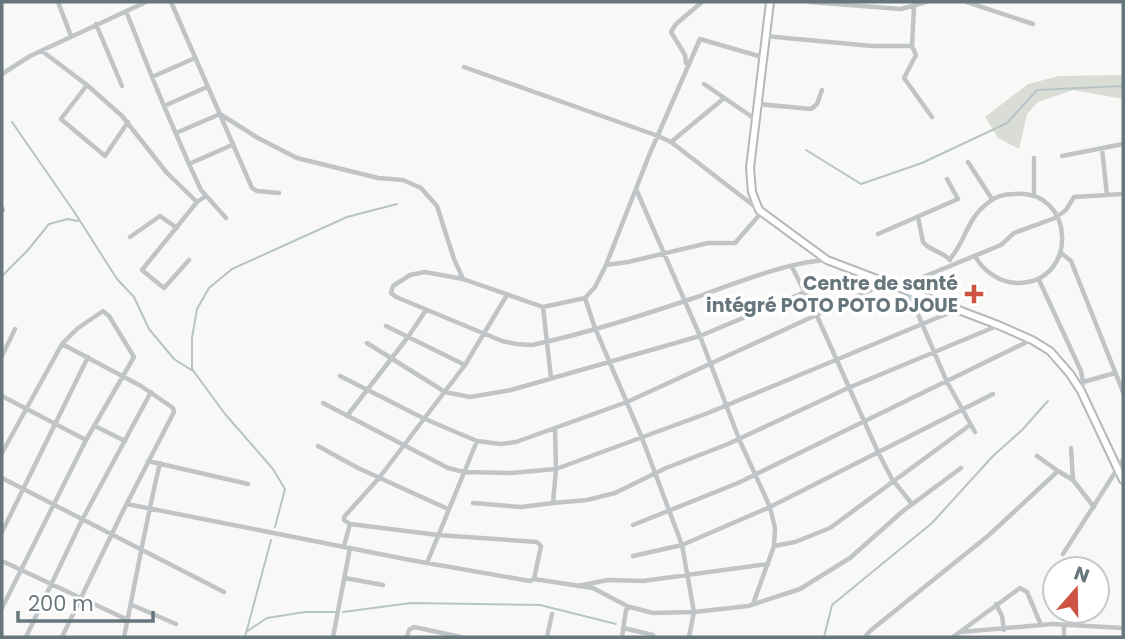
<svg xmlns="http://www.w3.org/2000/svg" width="1125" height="639" font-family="Poppins,sans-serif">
<rect width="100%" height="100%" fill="#f8f8f7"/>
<path fill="#d9ddd6" d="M1123 75V99L1073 90 1038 102 1027 114 1019 149 998 138 985 117 1028 84 1059 76Z"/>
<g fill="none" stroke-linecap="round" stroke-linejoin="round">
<path stroke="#b8c3c6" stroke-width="2" d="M12 122 75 213 117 279 134 297 149 329 174 359 193 371
M806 150 861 184 922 163 1007 123 1037 90 1123 86
M2 276 28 250 49 224 68 219 78 221
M275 527 285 489 273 469 225 414 192 369V338L197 309 209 288 232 269 347 217 397 204
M343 612 411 603 540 605 616 624
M246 632 267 618 305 612H335
M245 637 271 540
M824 637 832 605 932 523 993 456 1022 430 1048 401"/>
<defs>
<path id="secondary" d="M770 2 750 168 752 192 759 210 827 260 998 325 1032 340 1050 351 1070 374 1081 391 1123 480"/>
</defs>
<use href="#secondary" stroke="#b3b8bb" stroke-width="10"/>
<path stroke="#c0c4c7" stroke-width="4.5" d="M58 2 71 36
M171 2 252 188 257 191 279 193
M810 2 901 9 926 2
M967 2 1033 24
M126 11 152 77 195 58
M96 24 122 86
M765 36 872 46H912L914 7
M912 46 916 55 904 78 932 117
M42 51 87 85 122 116 167 173 197 202
M762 57 700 39 650 153 606 265 595 287 585 298 543 307 463 279 425 272 410 275 393 286 391 293 396 297 502 341 516 344 532 345C588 333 643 315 697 297 733 284 788 262 826 260
M686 63 685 55 671 32 676 24 702 2
M464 67 658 136 671 142 758 209
M2 74 30 56 146 2
M152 77 164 106
M704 84 755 119
M87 85 61 119 105 156 128 122
M207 87 164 106 189 164 232 145
M758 104 811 109 817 104 822 90
M220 114 258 138 297 158 378 178 403 180 421 188 437 206 454 259 463 279
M176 133 220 114
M671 142 723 99
M1102 149 1107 195
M1062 156 1123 144
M968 162 992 199
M189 164 201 190 226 218
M636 189 700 336 739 439 770 507 775 528 774 546 753 604
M1034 195V158
M2 208 3 210
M918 217 923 242C930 251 942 251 950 260
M878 234 958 199 947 179
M130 237 160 216 177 228
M1060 252 1071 261 1123 392
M950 259C967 239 966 219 989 202 996 196 1005 194 1014 194 1076 188 1079 283 1018 283 1000 283 983 271 975 256
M189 260 164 288 142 270 197 202 206 196
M606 265 628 262 708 243H735L762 212
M792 267 817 316 878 452 892 479 912 504
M1039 280 1081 371 1083 382 1081 391
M899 287 1001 245 1014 233 1055 218 1066 210 1074 197 1123 194
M908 291 947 382 975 432
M585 298 595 328 642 438 682 545 694 612 689 637
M543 307 551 378
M386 326 465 365 507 295
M367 343 445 392 470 397 511 390 700 336 805 292
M2 356 15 329
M340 376 425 419 477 441 501 444 516 442 627 402 886 283
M1083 382 1115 373
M2 396 86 440
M323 403 448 468 464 472 511 473 556 469 708 413 956 310
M347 416 408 337 426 310
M95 426 125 441
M555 429 556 469 553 503 587 500 615 493 666 468 728 444 848 388 997 326
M318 446 358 468 448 509
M1071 448 1073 480 1094 507
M2 453 62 344 141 386 173 408 174 412 122 513 62 637
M1037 456 1058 471
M148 461 248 484
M2 478 224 592
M473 503 521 507 553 503
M127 504 410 560 530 581 534 579 541 546 537 542 438 535 350 524 344 546
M350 524 344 520V517L379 478 465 365
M633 525 738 483 1031 340
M2 532 88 357
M774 546 795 542 830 528 970 425
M1063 554 1123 460
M633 556 682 545 770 507 993 394
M2 561 128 620
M427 563 477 441
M345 578 383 585
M534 579 593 588 629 607
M577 586 608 580 643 581 768 564
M996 604 1002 616 1004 630
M132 605 176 624
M2 608 86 440 134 357 109 316 103 311 78 328 62 344
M1064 625V637
M623 628 653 635
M961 632 1052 624 1123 628
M26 637 82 520 151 392
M124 637C136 579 146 521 160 463
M333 637 350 548
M407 637 409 630 414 627 461 637
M547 637 552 614
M622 637 626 610 630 607 653 613 694 612 748 606 800 589 850 558 903 511 961 468
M865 637 870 631 989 535 1058 471 1073 480
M953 637 1020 588 1027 592 1041 625"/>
<use href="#secondary" stroke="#fff" stroke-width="6"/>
</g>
<path fill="#cd5342" stroke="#fff" stroke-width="2.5" d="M970.5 283.5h7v7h7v7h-7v7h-7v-7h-7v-7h7z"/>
<g text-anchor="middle" stroke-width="7" stroke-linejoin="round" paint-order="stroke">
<g font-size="19" font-weight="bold" fill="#67767d" stroke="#fff" text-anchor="end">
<text x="958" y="290">Centre de santé<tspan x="958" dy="22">intégré POTO POTO DJOUE</tspan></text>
</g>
</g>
<rect width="1125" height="639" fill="none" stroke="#67767d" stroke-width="7"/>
<g transform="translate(1076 590) rotate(20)"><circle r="33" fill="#ffffff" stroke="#c2c8cb" stroke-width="2"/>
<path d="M0-5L12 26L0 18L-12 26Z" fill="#cd5342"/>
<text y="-10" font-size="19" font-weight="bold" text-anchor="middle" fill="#67767d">N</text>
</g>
<path d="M18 611v10h135v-10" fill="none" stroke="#67767d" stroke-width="3.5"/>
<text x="28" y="611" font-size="21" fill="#67767d" stroke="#ffffff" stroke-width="5" paint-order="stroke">200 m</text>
</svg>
